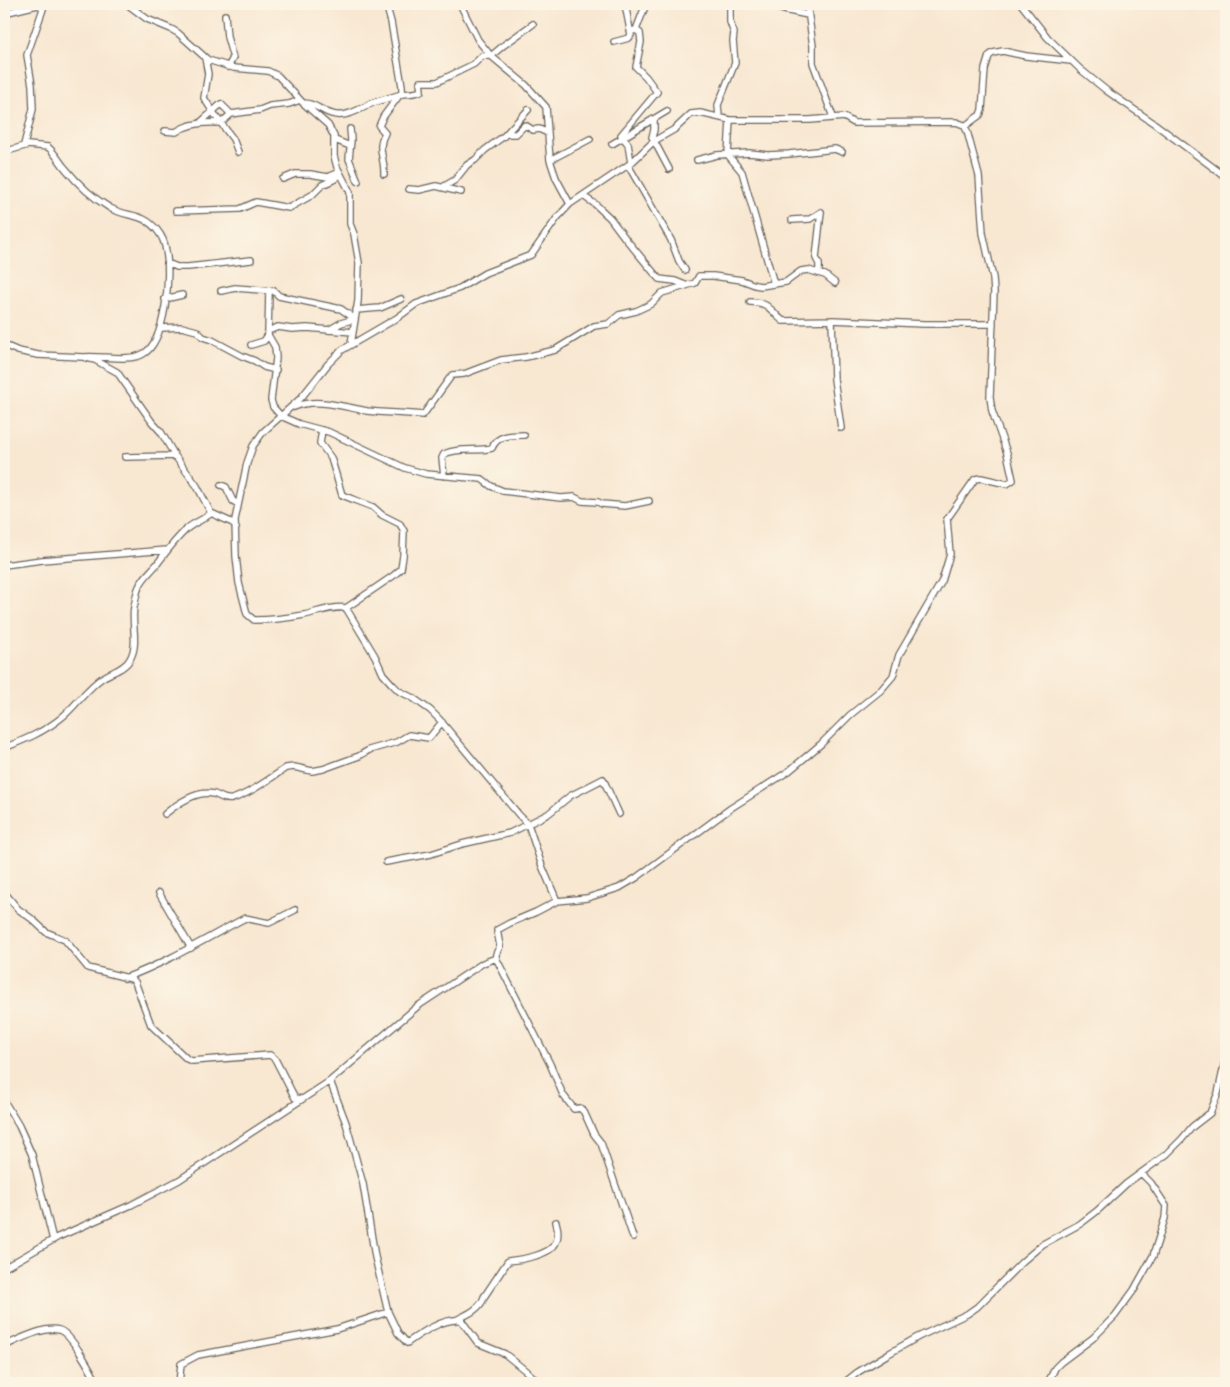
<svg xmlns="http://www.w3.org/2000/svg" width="1230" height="1387" font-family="Pangolin,sans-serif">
<rect width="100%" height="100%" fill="#fcf5e5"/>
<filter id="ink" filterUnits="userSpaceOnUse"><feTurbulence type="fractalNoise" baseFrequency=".02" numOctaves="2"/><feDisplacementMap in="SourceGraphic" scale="10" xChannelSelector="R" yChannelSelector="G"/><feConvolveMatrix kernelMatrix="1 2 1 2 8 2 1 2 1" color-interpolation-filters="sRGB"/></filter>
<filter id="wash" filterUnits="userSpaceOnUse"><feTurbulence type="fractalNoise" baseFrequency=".0096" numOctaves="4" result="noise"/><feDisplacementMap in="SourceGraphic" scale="20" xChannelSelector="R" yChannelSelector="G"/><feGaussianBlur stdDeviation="1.12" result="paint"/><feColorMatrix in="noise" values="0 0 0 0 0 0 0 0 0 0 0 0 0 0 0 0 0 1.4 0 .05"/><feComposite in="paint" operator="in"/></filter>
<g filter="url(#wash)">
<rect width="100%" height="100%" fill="#f8e7d1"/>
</g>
<g filter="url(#ink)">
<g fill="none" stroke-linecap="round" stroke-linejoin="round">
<defs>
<path id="street" d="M127 4 147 19 171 29 178 33 208 60 234 68 268 71 278 76 303 103 328 125 334 136V156L337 167 350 192V224L354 234 359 263 358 301 351 344
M386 4 391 22 402 86V94
M460 4 478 40 491 56 526 85 546 107 550 160 556 178 570 204
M765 4 784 10 808 15
M807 4 813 46V63L833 117
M1021 4 1048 38 1080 69 1107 91 1155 124 1226 177
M4 13 37 5 41 6 43 9 27 55 32 85 33 109 24 145
M225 15 227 37 233 58 228 67
M636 30 646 4
M614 42 629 38 631 35 625 4
M205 58 208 74 204 98 217 118 233 139 238 152
M303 103C316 103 320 111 332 114 341 117 353 113 362 108 366 107 368 104 372 103 382 100 392 97 402 94 409 93 414 94 421 91L420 82H437L474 64 482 56H491L504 45 533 24
M719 117 718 105 735 63 733 41 734 33 730 22V4
M654 119V130L652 137 669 169
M730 120 728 155 742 172 774 284
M201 122 221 104 231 114
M965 126 980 115 982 110 985 69 989 56 993 53 1003 51 1026 56 1071 61
M350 129 351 140 349 159 358 181
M165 131 176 132C188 123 206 122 221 123L231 114 260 110 270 106 289 104 300 100
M506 134H516L525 125 533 130 539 129 548 133
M335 140 350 146
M612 144 667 111
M4 152 28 145 48 147C55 153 59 161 65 168 77 183 93 198 110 208 128 218 142 212 157 230 162 236 165 243 166 251 171 274 166 342 143 354 129 362 101 355 83 357
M550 160 590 139
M697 160 717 155 749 153 768 155 789 154 835 149 842 152
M631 163 628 144 621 135 657 92 646 77 636 67 641 42 640 33 636 30 632 31
M628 165 671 240 679 261 685 270
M384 174C385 158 376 148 385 133L379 126 383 117 398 97
M283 179 295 174H310L328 177 340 172
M443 187 455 180 467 165 475 160 485 150 504 136 528 110
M409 189 419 190 436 186 461 192
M583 196 595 204 610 218 625 238 659 279 675 281 685 285
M176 211 240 209 256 202 289 208 312 195 322 185 335 179 340 172
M792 220 810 219 821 212
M167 263 177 267H188L251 260
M819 273V264L816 258 821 212
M269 290 268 335 275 347 276 358 271 400 273 407 281 416 299 424 329 432 405 468 426 474 482 479 491 486 503 491 561 498 574 497 582 501 598 502 602 504 625 506 649 501
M221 291 235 288 274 291 279 296 341 309 355 319
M165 299 182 295
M750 302C770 302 770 311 783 321L832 320
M356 310 380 308 401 299
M161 328 182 327 197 331 203 337 212 340 242 356 255 361 264 367 276 370
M329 330 341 323 355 319
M268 331 278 327 292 329 307 328 353 332
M4 345 18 351 38 355 83 357 95 360 117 372 152 422 161 432 175 456 197 486 211 513
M251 345 264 341 268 335
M294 407C316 397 344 407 367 411 385 413 404 413 423 415L452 375 464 374 501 360 526 357 555 350 594 326 608 324 619 315 636 311 651 304 662 293 695 283 699 276H713L742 280 755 285 761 286 786 282 801 271 808 270 825 275 835 283
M841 428 834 379 832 320 924 324H993
M322 430 320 443 331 458 342 495 373 507 382 515 400 524 404 531 403 556 401 569 393 576 346 608
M125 457 175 456
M444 476 442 458 444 454C459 447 476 452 492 448 497 435 511 435 524 435
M221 485 226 487 233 501 238 504
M4 565 42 560 167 550
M4 748C24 740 44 732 61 718 76 706 86 689 102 678 111 672 125 669 130 659 139 644 131 623 134 607 136 600 136 591 140 585 144 577 151 571 157 564 167 551 177 537 189 527 197 521 205 519 211 513L233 523 236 528
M165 814C177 804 197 790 214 794 221 796 224 801 232 799 251 793 269 779 286 768L294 767 312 771 323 769 359 756 369 750 397 742 409 735 429 738 442 722
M386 862 431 854 462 844 510 833 548 814 570 796 603 779 619 814
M4 892 18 909 32 919 46 932 65 940 88 968 132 979 135 982 151 1025 187 1059 192 1061 270 1055 275 1059 295 1098 302 1099
M159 893 191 948
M496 958 550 1064 563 1095 574 1109 580 1108 584 1112 594 1134 601 1143 633 1237
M125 978C168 962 205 939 245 918L269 923 295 910
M330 1081 346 1123 363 1184 375 1257 388 1312 398 1333 407 1343C421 1333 443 1318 461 1320L478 1343 505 1354 532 1376 538 1383
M4 1101 19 1126 32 1155 53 1240
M4 1268 58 1237 131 1205 179 1180 330 1081 418 1006 483 963 496 958V954L500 946 497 930 510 923 536 912 557 901 587 898 619 888 636 878 731 808 789 771 821 744 850 715 881 690 893 676 899 655 942 581 950 554 947 519 975 479 981 478 1007 484 1013 480 1007 453 992 411 990 397 994 292 993 278 983 233 979 176 967 131 964 125 956 122 854 123 844 117 810 120H730L700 113 691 114 675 129 654 141 631 163 570 204 557 218 531 255 485 273 460 288 416 304 397 318 342 350 328 364 301 398 263 432 253 446 247 463 235 520 236 556 239 583 247 614 254 620C271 620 288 618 304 615 319 612 331 606 346 608L375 656 383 674 392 684 399 691 413 698 430 710 439 719 519 815 528 824 542 866 557 901
M456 1320C466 1315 481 1309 484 1297L508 1261C521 1260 551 1255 556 1242 559 1236 558 1229 556 1222
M4 1346C18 1340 44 1326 59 1330 71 1333 92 1372 97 1383
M179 1383 181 1364 198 1355 337 1329 388 1312
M844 1383 858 1372 888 1354 918 1337 967 1314 977 1307 1023 1261 1043 1244 1080 1224 1097 1211 1126 1184 1167 1154 1182 1139 1192 1127 1210 1113 1218 1093 1226 1057
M1048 1383 1055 1368 1061 1362 1093 1338 1115 1316 1134 1290 1153 1256 1165 1218 1166 1206 1151 1183 1142 1174"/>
</defs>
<use href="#street" stroke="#69635b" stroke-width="8"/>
<use href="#street" stroke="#fff" stroke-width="5.5"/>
</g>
</g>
<rect width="1230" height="1387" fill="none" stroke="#fcf5e5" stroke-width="20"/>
</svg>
